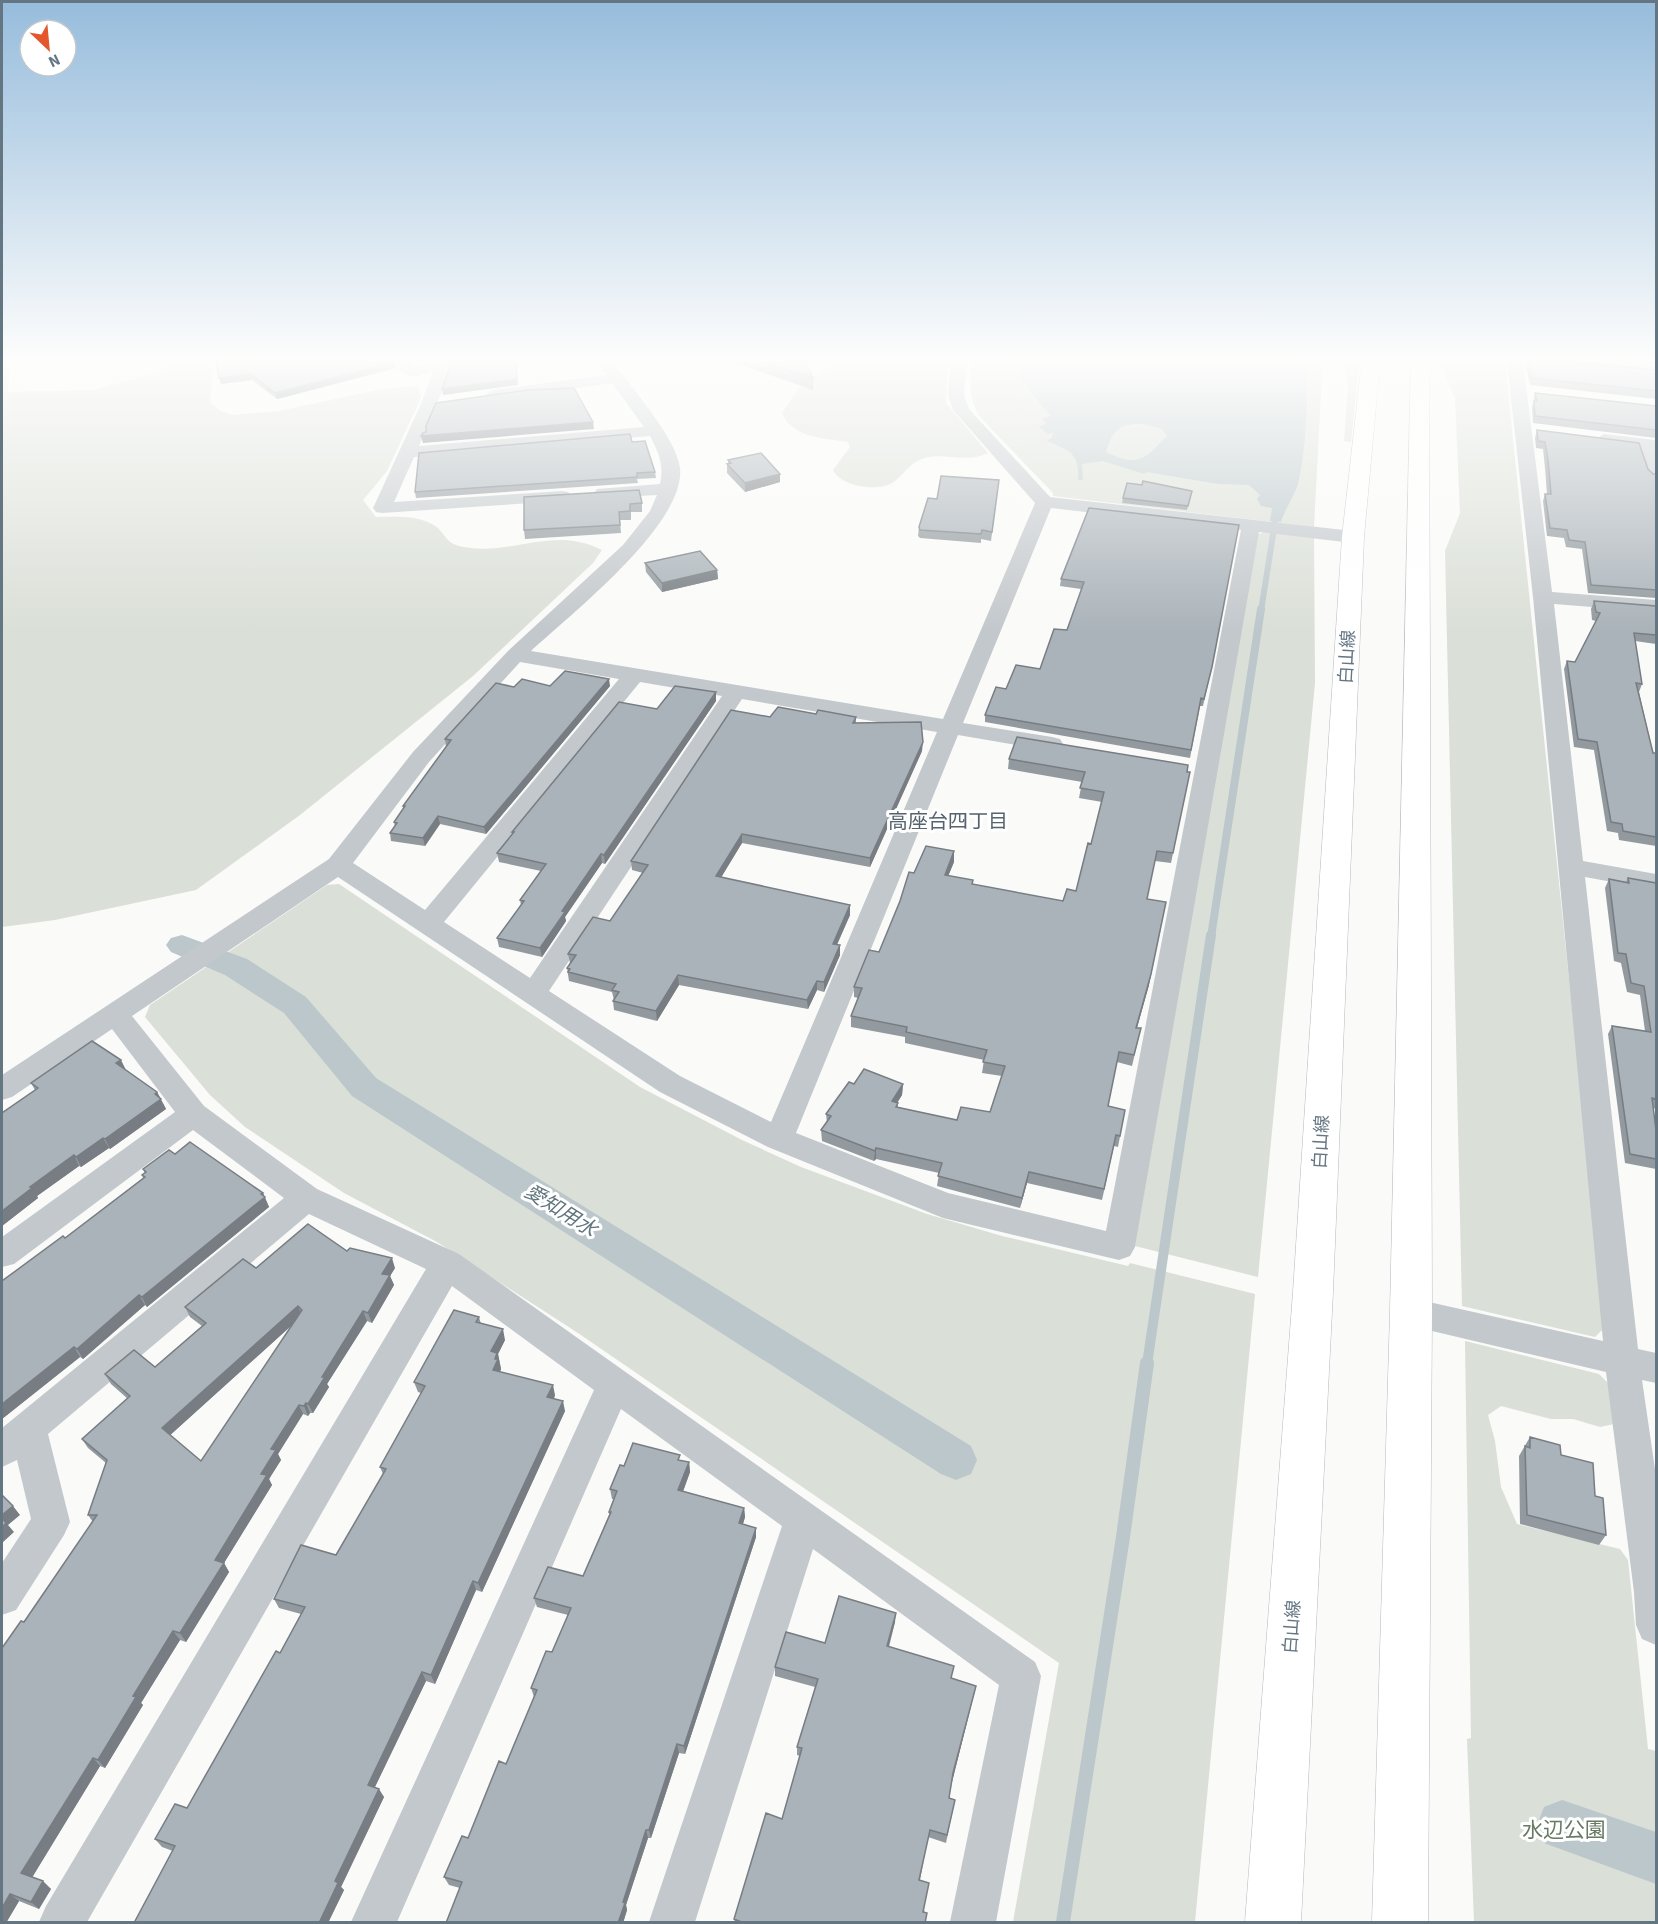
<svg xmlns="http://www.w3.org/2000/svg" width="1658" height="1924" font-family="'Source Sans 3','Noto Sans JP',sans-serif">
<rect width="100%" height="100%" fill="#fafaf8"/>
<path fill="#dadfd7" d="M2 362H10L8 392 93 390 153 374 173 364 207 362 213 370 210 402 219 410 232 415 279 411 381 389 418 386 421 398 387 471 363 500 376 517C393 517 413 515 430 523 450 533 440 545 471 548 518 553 555 526 602 550L593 563 473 676 300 815 196 890 55 920 2 927Z
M841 362H948L946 403 988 453C969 463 949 454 929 457 912 460 907 471 895 481 880 493 841 487 833 470L850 447 848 442C824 438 792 438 782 413L803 382Z
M972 362H1319L1322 373 1314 527 1053 496V493L981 418C968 399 970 384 972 362Z
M1345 362H1359L1351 442 1344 441 1348 384Z
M1439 362H1505L1605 1327 1595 1337 1462 1306 1445 551 1460 513 1455 398Z
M1264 532 1314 538 1315 683 1258 1277 1135 1246 1257 535Z
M339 884 640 1087 742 1140 801 1167 927 1214 1002 1236 1128 1266 1130 1263 1255 1294 1195 1922H1013L1059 1663 578 1333 437 1242 344 1193 245 1127 210 1095 145 1017 150 1005 327 885Z
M1465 1341 1599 1374 1611 1386 1614 1424 1600 1427 1573 1419H1551L1501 1406 1488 1415 1495 1441 1501 1487 1517 1524 1620 1549 1628 1560 1648 1749 1656 1751V1922H1474L1467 1739 1471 1738Z"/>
<path fill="#bbc7cb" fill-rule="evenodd" d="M1011 362H1303C1311 387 1305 457 1298 484 1294 497 1285 509 1281 522L1270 521 1272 508 1261 506 1257 499 1260 495 1249 485 1218 484 1147 472 1144 474 1103 461 1082 464 1083 480H1078C1080 453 1069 450 1047 441L1052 437 1053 433 1048 434 1039 427 1046 423 1042 419 1050 416 1028 388ZM1143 424 1162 429 1167 436C1145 459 1138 468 1106 452 1113 429 1119 424 1143 424Z"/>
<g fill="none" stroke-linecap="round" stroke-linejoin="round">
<path stroke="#bbc7cb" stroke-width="6" d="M1261 611 1275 522"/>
<path stroke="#bbc7cb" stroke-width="8" d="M1211 937 1261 609"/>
<path stroke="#bbc7cb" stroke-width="10" d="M1147 1364 1211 935"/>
<path stroke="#bbc7cb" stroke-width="14" d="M1063 1922 1123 1537 1147 1363"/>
<path fill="#bbc7cb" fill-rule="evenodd" d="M182 935 247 959 306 997 376 1078 971 1446 977 1460 971 1474 956 1480 941 1474 352 1096 284 1013 225 975 171 952 166 945 171 938Z
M1562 1800 1656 1832V1884L1544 1843 1537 1825 1544 1807Z"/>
<defs>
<path id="secondary" d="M1362 362H1380L1364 537 1333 1292 1301 1922H1245L1293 1292 1342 537Z
M1411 362H1429L1432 1312 1428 1922H1372L1390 1312Z"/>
</defs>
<use href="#secondary" stroke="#b3babf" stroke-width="1"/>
<path fill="#c3c8cc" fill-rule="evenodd" d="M394 362H410L415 367 431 362H454L419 446 644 427 612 383 493 400 485 395 493 390 606 375 597 362H613C631 387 677 439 680 468 686 524 570 615 531 651L943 719 1035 503 953 410 948 395 951 362H967L964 395 969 409 1050 497 1353 531 1360 533 1362 537 1360 541 1353 543 1259 532 1135 1247 1130 1256 1119 1260 943 1218 768 1147 660 1092 338 877 132 1016 204 1106 317 1189 459 1254 1035 1662 1041 1676 996 1922H950L999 1685 813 1549 695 1922H649L782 1526 621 1409 397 1922H351L594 1390 452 1286 87 1922H39L46 1906 426 1269 309 1214 48 1434 70 1522 64 1535 16 1610 2 1615V1563L31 1519 17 1460 2 1467V1428L284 1198 193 1130 14 1264 2 1267V1237L175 1112 112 1029 12 1097 2 1100V1075L329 859 413 752 508 651 623 545 650 511 657 495 603 498 597 497 594 493 597 489 660 484C664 465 659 453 650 436L414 457 394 502 562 491 568 492 571 496 568 500 562 501 382 513 376 512 373 508 421 404 433 371C412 378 408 381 394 362ZM1051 508 1241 530 1106 1231 948 1193 796 1133 958 735 1052 751 1060 749 1063 744 1060 739 1052 737 963 723ZM520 662 619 679 425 910 353 863 429 762ZM640 682 722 696 530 978 444 922ZM742 699 937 732 771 1122 680 1076 549 991Z
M1507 362H1523L1552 592 1656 600V612L1554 604 1583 861 1656 874V890L1585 877 1638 1349 1656 1353V1383L1642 1380 1656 1476V1645L1642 1639 1636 1625 1634 1592 1606 1372 1411 1326 1399 1322 1394 1312 1399 1302 1411 1298 1603 1341 1533 597Z
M1555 362H1608L1656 366V376L1563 367Z
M1604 434 1656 440V480L1650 479 1647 475 1638 448 1598 443 1596 439Z"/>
<use href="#secondary" fill="#fff" fill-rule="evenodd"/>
</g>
<path fill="#929a9f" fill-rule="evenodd" d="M216 362 396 368 277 399 252 380 221 384Z
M732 362H806L813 378V390Z
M1525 362H1564L1656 370V399L1530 385Z
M1632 362H1656V364Z
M1535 393 1656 406V438L1533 423 1532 408Z
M1537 430 1648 469 1653 474H1656V598L1588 593 1582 549 1566 547 1564 538 1547 536 1543 501 1545 494H1547L1545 468 1543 449 1536 448 1535 438Z
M632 442 655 472 656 478 637 479 638 483 416 498 415 492Z
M728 460 780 482 745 492 727 473V464H728Z
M998 489 991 541 981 539V543L920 538 918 536 919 527 937 499Z
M1191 495 1187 510 1122 503 1123 498Z
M524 497 642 503V512H631V520H620L621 533 525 539 524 530Z
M1089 508 1210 675 1203 706H1200L1190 758 985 722V715L1006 689 1040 669 1067 630 1081 589 1060 586 1061 579Z
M645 563 717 570 718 579 662 592 646 572Z
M1594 601 1656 606V644L1635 641 1642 684 1639 692 1653 753H1656V846L1619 840 1618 833 1607 831 1594 750 1574 747 1564 669 1567 661 1575 662 1596 621 1592 620 1591 609Z
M610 686 486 834 440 824 425 846 391 841 390 833 395 827 394 822 404 809 403 806 446 747 445 739 514 687Z
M716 701 605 864 602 863 565 917 566 921 542 957 499 947 497 938 521 905 520 900 541 871 499 862 497 853 512 835V832L657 709Z
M816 714 856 717V723L922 751 870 867 742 843 721 877 850 915 837 945 840 955 824 992 817 990 808 1009 679 985 657 1021 614 1010 613 1001 614 1000 612 992 569 981 567 968 570 963 568 954 610 921 643 873 632 870 631 861 770 717Z
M1009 759 1190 772 1171 863 1155 861 1147 899 1149 985 1137 1028H1141L1132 1066 1117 1062 1108 1106 1125 1110 1118 1147 1114 1146 1102 1200 1027 1183 1020 1208 937 1186 939 1173 876 1159 874 1161 822 1141 821 1130 827 1123 826 1114 854 1084H903L902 1095 897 1103 898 1107 957 1120 990 1112 1002 1076 982 1073 984 1060 905 1043V1037L851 1027V1016L858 998 854 997V987L879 952 914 873 954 862 948 876 973 880V885L1063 901 1076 891 1091 844 1102 802 1079 798 1082 782 1008 769Z
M1628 878 1656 883V1109L1653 1108 1656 1130V1169L1625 1163 1608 1034 1612 1026 1645 1031 1640 995 1627 992 1621 963 1614 961 1605 888 1609 879 1626 882Z
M126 1070 157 1092 166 1109 110 1149 109 1148 81 1167 79 1166 37 1196 38 1198 2 1226V1113L35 1090 31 1083Z
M175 1154 263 1193 269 1207 147 1307 145 1305 83 1359 80 1357 2 1419 65 1238 143 1178 142 1175 145 1173 143 1169Z
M347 1251 395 1268 390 1276 394 1285 372 1323 367 1321 327 1384 329 1387 313 1413H310L308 1416 303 1414 278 1454 281 1460 269 1479 272 1485 224 1563 229 1572 186 1642 180 1640 141 1703 143 1705 105 1768 100 1766 32 1877 51 1889 39 1909 19 1901 6 1923H2L24 1622 93 1522 88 1515 106 1463 88 1448 82 1439 128 1399 111 1384 105 1374 155 1367 202 1326 190 1317 185 1307 256 1268ZM292 1325 201 1461 170 1435Z
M479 1317 481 1324 505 1340 498 1354 501 1369 500 1372 555 1395 554 1399 565 1411 482 1592 476 1590 435 1684 426 1681 375 1787 384 1797 341 1887 344 1890 328 1923H134L173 1851 162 1847 155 1839 187 1808 280 1653 301 1614 279 1608 274 1599 336 1555 383 1474 380 1467 421 1393 418 1392 414 1382Z
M1530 1437 1561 1455 1595 1496 1606 1535 1599 1545 1520 1524 1519 1456Z
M681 1461 689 1462 690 1472 683 1491 744 1508 745 1517 743 1524 756 1537 685 1754 679 1753 651 1838H648L626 1905 627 1910 623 1923H446L460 1888 449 1885 444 1877 468 1838 506 1764 534 1697 531 1688 552 1652 568 1615 537 1607 534 1598 583 1576 609 1515V1512L614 1499H612L610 1489 624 1466Z
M895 1622 889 1647 952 1678 976 1686 952 1782 949 1798 955 1800 946 1843 928 1837 920 1880 926 1923H735L734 1919 782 1819 800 1756 797 1755V1747L815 1687 775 1676V1667L825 1643Z"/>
<path fill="#777d82" d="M395 362 396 368 277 399 275 393Z
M516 362 518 385 443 395 442 389Z
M251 374 252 380 221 384 219 378Z
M593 422 594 429 423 443 421 436Z
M780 474V482L745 492V483Z
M717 570 718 579 662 592V583Z
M609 679 610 686 486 834 484 827Z
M716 692V701L605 864 604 855Z
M923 742 922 751 870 867V858Z
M438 816 440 824 425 846 423 838Z
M742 834V843L716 886V876Z
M954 851V862L944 886 945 875Z
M601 854 602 863 565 917 566 921 542 957 540 948 562 911Z
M1166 902 1149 985 1134 1038 1136 1028Z
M850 905V915L833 953V944Z
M840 945V955L824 992V982Z
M678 975 679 985 657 1021 656 1011Z
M817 981V990L808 1009 807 1000Z
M121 1060 126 1070 116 1063Z
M903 1084 902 1095 892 1111V1101Z
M157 1092 166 1109 110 1149 105 1139Z
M103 1138 109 1148 81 1167 76 1157Z
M876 1148V1159L874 1161 875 1151Z
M74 1155 79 1166 37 1196 38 1198 2 1226V1211L30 1187Z
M1029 1172 1027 1183 1020 1208 1022 1198Z
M263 1193 269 1207 147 1307 142 1297Z
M392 1258 395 1268 390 1276 394 1285 372 1323 368 1313 382 1274Z
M139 1295 145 1305 83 1359 77 1349Z
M298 1306 302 1316 167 1438 162 1428Z
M363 1311 367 1321 327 1384 329 1387 313 1413 308 1404 322 1377Z
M503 1329 505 1340 498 1354 501 1369 496 1380 493 1370 491 1351Z
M74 1347 80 1357 2 1419V1404Z
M553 1385 555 1395 550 1407 547 1397Z
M563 1401 565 1411 482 1592 478 1583Z
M306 1403 310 1413 308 1416 304 1406Z
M299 1405 303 1414 278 1454 281 1460 269 1479 272 1485 224 1563 229 1572 186 1642 180 1633 215 1560 261 1474 271 1449Z
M689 1462 690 1472 680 1500 678 1490Z
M13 1506 20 1515 8 1525 14 1532 2 1543V1515Z
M744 1508 745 1517 740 1533 739 1523Z
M756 1528V1537L685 1754 684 1746Z
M473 1581 476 1590 435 1684 431 1675Z
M896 1613 895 1622 886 1655 887 1646Z
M173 1631 180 1640 141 1703 143 1705 105 1768 98 1760 133 1696Z
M422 1672 426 1681 372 1793 368 1785Z
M976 1686 952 1782 953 1773Z
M677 1744 679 1753 651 1838 649 1830Z
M93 1758 100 1766 30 1881 21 1873Z
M379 1789 384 1797 341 1887 344 1890 328 1923H319L335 1881Z
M646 1830 648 1838 626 1905 627 1910 623 1923H618L623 1902Z
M43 1881 51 1889 39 1909 31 1902Z
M10 1894 19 1901 6 1923H2V1908Z"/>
<path fill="#aab3b9" stroke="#777d82" stroke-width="1.5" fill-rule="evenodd" d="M216 362H395L275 393 251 374 219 378Z
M452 362H516L517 379 442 389Z
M764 362H806L813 378Z
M1528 362H1564L1656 370V391L1532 378Z
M574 388 593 422 421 436 423 433 426 432V426L436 403 527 390Z
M1535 393 1656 406V430L1535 416 1534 401H1537Z
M1537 430 1639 443 1648 469 1653 474H1656V590L1591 585 1585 542 1569 540 1567 530 1550 528 1545 494H1551L1548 460 1545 442 1538 441Z
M630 434 632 442 645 441 655 472 637 473V477L415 492 419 453Z
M761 453 780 474 745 483 727 464 731 463 728 460Z
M941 476 999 480 992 532 982 530 981 534 920 530 919 527 928 498 937 499Z
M1143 481 1192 491 1188 506 1123 498 1127 483 1142 485Z
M639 490 642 503 630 504V511L619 512 620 525 524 530V497Z
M1089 508 1239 525 1212 667 1204 699 1201 698 1191 750 985 715 996 687 1006 689 1016 665 1040 669 1054 629 1067 630 1084 582 1061 579Z
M700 551 717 570 662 583 645 563Z
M1594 601 1656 606V635L1634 633 1642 684 1636 683 1653 753H1656V837L1623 831 1622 824 1611 822 1597 742 1578 739 1567 661 1575 662 1600 613 1596 612Z
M565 671 609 679 484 827 438 816 423 838 390 833 397 823 394 822 405 806H403L451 740 445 739 496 683 514 687 522 679 550 686Z
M675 686 716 692 604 855 601 854 562 911 565 912 540 948 497 938 524 901 520 900 546 864 497 853 514 832H512L619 702 657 709Z
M778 707 816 714 818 710 856 717 853 723 921 722 923 742 870 858 742 834 716 876 850 905 833 944 840 945 824 982 817 981 807 1000 678 975 656 1011 613 1001 619 992 612 990 616 984 568 972 570 969 567 968 576 955 568 954 593 917 610 921 648 865 631 861 731 710 770 717Z
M1017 737 1188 765 1187 772H1190L1173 853 1157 851 1147 899 1166 902 1151 974 1136 1028H1141L1134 1055 1119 1052 1108 1106 1125 1110 1120 1136 1116 1135 1104 1189 1029 1172 1022 1198 938 1176 942 1163 876 1148 875 1151 821 1130 831 1116 826 1114 849 1082 854 1084 864 1069 903 1084 892 1101 898 1103 896 1107 957 1120 961 1107 990 1112 1005 1066 983 1062 987 1050 906 1032 907 1027 851 1016 862 988 854 987 869 950 879 952 900 901 909 872 914 873 926 846 954 851 945 875 973 880 972 884 1063 901 1067 889 1076 891 1088 843 1091 844 1104 792 1080 788 1085 772 1009 759Z
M1628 878 1656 883V1099L1652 1098 1656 1130V1159L1630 1154 1612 1026 1651 1032 1644 986 1631 983 1626 954 1618 953 1609 879 1629 883Z
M92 1041 121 1060 116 1063 157 1092 155 1094 161 1099 105 1139 103 1138 76 1157 74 1155 30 1187 32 1188 2 1211V1113L38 1088 31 1083Z
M190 1142 263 1193 261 1194 265 1197 142 1297 139 1295 77 1349 74 1347 2 1404V1281L63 1236 65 1238 145 1177 142 1175 146 1172 143 1169 169 1150 175 1154Z
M308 1224 347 1251 350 1248 392 1258 382 1274 390 1275 368 1313 363 1311 322 1377H325L308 1404 306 1403 304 1406 299 1405 271 1449 276 1450 261 1474 267 1475 215 1560 224 1563 180 1633 173 1631 133 1696 136 1697 98 1760 93 1758 21 1873 43 1881 31 1902 10 1894 2 1908V1648L21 1621 24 1622 97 1515H88L107 1460 82 1439 130 1396 105 1374 134 1350 155 1367 206 1323 185 1307 243 1259 256 1268ZM298 1306 302 1310 201 1461 162 1428Z
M454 1310 479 1317 476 1322 503 1329 491 1351 497 1353 495 1359H498L493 1370 553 1385 547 1397 563 1401 478 1583 473 1581 431 1675 422 1672 368 1785 379 1789 335 1881 338 1883 319 1923H134L175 1846 155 1839 175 1804 187 1808 276 1651 280 1653 305 1607 274 1599 301 1545 336 1555 386 1469 380 1467 425 1386 414 1382Z
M1530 1437 1560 1445 1561 1455 1593 1463 1595 1496 1603 1498 1606 1535 1527 1515 1525 1446 1530 1448Z
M633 1443 680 1455 678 1460 689 1462 678 1490 744 1508 739 1523 756 1528 684 1746 677 1744 649 1830H646L623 1902 625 1903 618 1923H446L462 1882 444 1877 462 1836 468 1838 499 1761 506 1764 537 1690 531 1688 546 1651 552 1652 571 1608 534 1598 548 1567 583 1576 611 1512H609L617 1491 610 1489 620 1465 624 1466Z
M2 1495 13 1506 2 1515Z
M2 1518 6 1523 2 1527Z
M839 1596 896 1613 887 1646 954 1666 951 1678 976 1686 953 1773 949 1798 955 1800 947 1835 930 1830 919 1880 929 1883 923 1912 927 1913 925 1923H744L734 1919 766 1813 782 1819 802 1748 797 1747 818 1679 775 1667 786 1632 825 1643Z"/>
<linearGradient id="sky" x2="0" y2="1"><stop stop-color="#96bcdc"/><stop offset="0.57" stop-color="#fdfdfc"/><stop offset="1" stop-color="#fdfdfc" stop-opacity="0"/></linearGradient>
<rect width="1658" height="631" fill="url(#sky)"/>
<g text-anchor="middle" stroke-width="6" stroke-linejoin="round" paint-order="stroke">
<g font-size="18" fill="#657683" stroke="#fff">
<text transform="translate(1347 657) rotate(-87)" y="6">白山線</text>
<text transform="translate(1321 1142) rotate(-87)" y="6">白山線</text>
<text transform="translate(1292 1627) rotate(-86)" y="6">白山線</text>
</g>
<g font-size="20" fill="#57646e" stroke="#fff">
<text x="948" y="828">高座台四丁目</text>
</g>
<g font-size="20" font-style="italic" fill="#60757c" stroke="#fff">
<text transform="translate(561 1210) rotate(32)" y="7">愛知用水</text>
</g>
<g font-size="21" fill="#687a64" stroke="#fff">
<text x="1564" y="1837">水辺公園</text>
</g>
</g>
<rect width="1658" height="1924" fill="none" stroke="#657683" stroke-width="6"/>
<g transform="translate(48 48) rotate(154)"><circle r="28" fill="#ffffff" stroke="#c1c8cd" stroke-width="1.5"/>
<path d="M0-4.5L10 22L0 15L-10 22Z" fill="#e4572e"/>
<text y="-9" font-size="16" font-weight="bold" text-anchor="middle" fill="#657683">N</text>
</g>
</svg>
